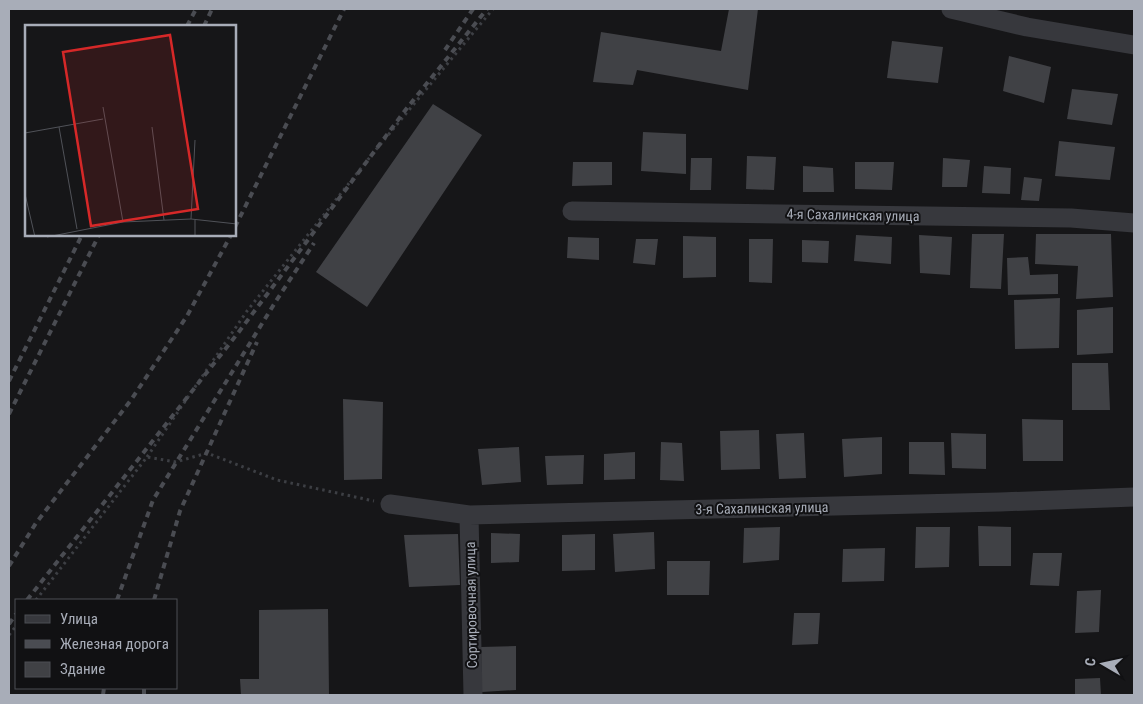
<svg xmlns="http://www.w3.org/2000/svg" width="1143" height="704" font-family="'Roboto Condensed',sans-serif">
<rect width="100%" height="100%" fill="#161618"/>
<path fill="#404145" d="M729 9H758L748 90 637 70 633 85 593 82 601 32 721 51Z
M892 41 943 47 938 83 887 78Z
M1009 56 1051 67 1044 103 1003 91Z
M1072 89 1118 94 1112 125 1067 119Z
M433 104 482 135 367 307 316 272Z
M643 132 686 134V174L641 171Z
M1059 141 1115 147 1110 180 1055 176Z
M747 156 776 157 774 190 746 189Z
M691 158H712L711 190H690Z
M943 158 970 160 967 187H942Z
M573 162H612V185L572 186Z
M855 162H894L892 190 855 189Z
M803 166 833 168 834 192H803Z
M984 166 1011 168 1010 194 982 193Z
M1024 177 1042 179 1039 201 1021 200Z
M972 234H1004L1001 289 970 288Z
M1036 234H1111L1113 297 1076 299 1078 266 1035 264Z
M856 235 892 237 891 264 854 261Z
M919 235 952 237 950 275 920 273Z
M683 236 716 237V277L683 278Z
M568 237 599 238V260L567 258Z
M636 239H658L655 265 633 263Z
M749 239H773L772 283 749 282Z
M802 240 829 241 828 263 802 262Z
M1028 257 1030 275 1058 274V294L1008 295 1007 258Z
M1060 298 1059 348 1015 349 1014 300Z
M1113 307V353L1077 355V310Z
M1072 363H1108L1110 410H1072Z
M343 399 383 402 382 479 344 480Z
M1022 419 1063 420V461H1023Z
M759 430 760 469 721 470 720 431Z
M804 433 806 478 779 479 776 434Z
M951 433 986 434V469L952 468Z
M882 437V474L844 477 842 439Z
M661 442 682 443 684 481 660 480Z
M909 442H944L945 475 909 474Z
M519 447 521 482 482 485 478 449Z
M635 452V479L604 480V454Z
M584 455 583 484 547 485 545 456Z
M978 526 1011 527V566H979Z
M780 527 779 560 743 563 744 528Z
M916 527H950L949 567 915 568Z
M654 532 655 569 615 572 613 534Z
M491 533 520 534 519 562 491 563Z
M458 534 460 585 409 587 404 535Z
M595 534V570L562 571V535Z
M885 548 884 581 842 582 843 549Z
M1033 553H1062L1059 586 1030 585Z
M667 561H710L709 595H667Z
M1101 590 1099 632 1075 633 1077 591Z
M328 609 329 695H241L240 679H259V610Z
M794 613H820L818 644 792 645Z
M516 646V690L482 692 481 647Z
M1100 678 1101 695H1075V679Z"/>
<g fill="none" stroke-linecap="round" stroke-linejoin="round">
<path stroke="#3d3f44" stroke-width="3" stroke-dasharray="2.5 4" stroke-linecap="butt" d="M147 457 247 311 374 152 493 9
M36 600 147 457 176 462 207 453 277 480 374 501
M9 635 16 626"/>
<path stroke="#37383d" stroke-width="19" d="M951 9 1027 27 1134 45
M572 211 1071 218 1134 223
M390 504 469 515 1000 502 1134 497
M469 515 473 695"/>
<path stroke="#4a4c52" stroke-width="4" stroke-dasharray="6 5" stroke-linecap="butt" d="M187 26 196 9
M204 26 212 9
M445 50 473 9
M235 227 344 9
M9 381 82 235
M9 414 99 235
M9 566 36 523 131 400 187 316 231 235
M27 600 238 333 407 108 487 9
M117 600 153 500 276 301 314 243
M154 600 180 511 257 342
M9 624 16 614
M103 695 104 688
M144 695V688"/>
</g>
<g text-anchor="middle" stroke-width="4" stroke-linejoin="round" paint-order="stroke">
<g font-size="14" fill="#a8adb8" stroke="#111113">
<text transform="translate(853 215) rotate(1)" y="5">4-я Сахалинская улица</text>
<text transform="translate(762 508) rotate(-1)" y="5">3-я Сахалинская улица</text>
<text transform="translate(471 605) rotate(-91)" y="5">Сортировочная улица</text>
</g>
</g>
<g transform="translate(25 25)">
<rect width="211" height="211" fill="#161618"/>
<path fill="none" stroke="#505258" stroke-width="1" d="M78 82 98 197M34 102 52 204M127 102 139 195M0 108 78 94M0 169 10 212M166 194 170 115M170 195V212M22 212 98 197 166 194 212 199"/>
<path fill="#d62828" fill-opacity="0.15" stroke="#d62828" stroke-width="2.5" d="M145 10 173 184 66 201 38 27Z"/>
<rect width="211" height="211" fill="none" stroke="#a8adb8" stroke-width="2.5"/>
</g>
<rect width="1143" height="704" fill="none" stroke="#a8adb8" stroke-width="20"/>
<rect x="15" y="599" width="162" height="90" fill="#111113" stroke="#4d4f55"/>
<rect x="25" y="615" width="25" height="8" fill="#37383d" stroke="#4d4f55"/>
<text x="60" y="624" font-size="15" fill="#a8adb8">Улица</text>
<rect x="25" y="640" width="25" height="8" fill="#4a4c52" stroke="#4d4f55"/>
<text x="60" y="649" font-size="15" fill="#a8adb8">Железная дорога</text>
<rect x="25" y="662" width="25" height="15" fill="#404145" stroke="#4d4f55"/>
<text x="60" y="674" font-size="15" fill="#a8adb8">Здание</text>
<g transform="translate(1103 664) rotate(279)" stroke="#111113" stroke-width="4" paint-order="stroke">
<path d="M0-4L9 19L0 12L-9 19Z" fill="#a8adb8"/>
<text y="-8" font-size="14" font-weight="bold" text-anchor="middle" fill="#a8adb8">С</text>
</g>
</svg>
